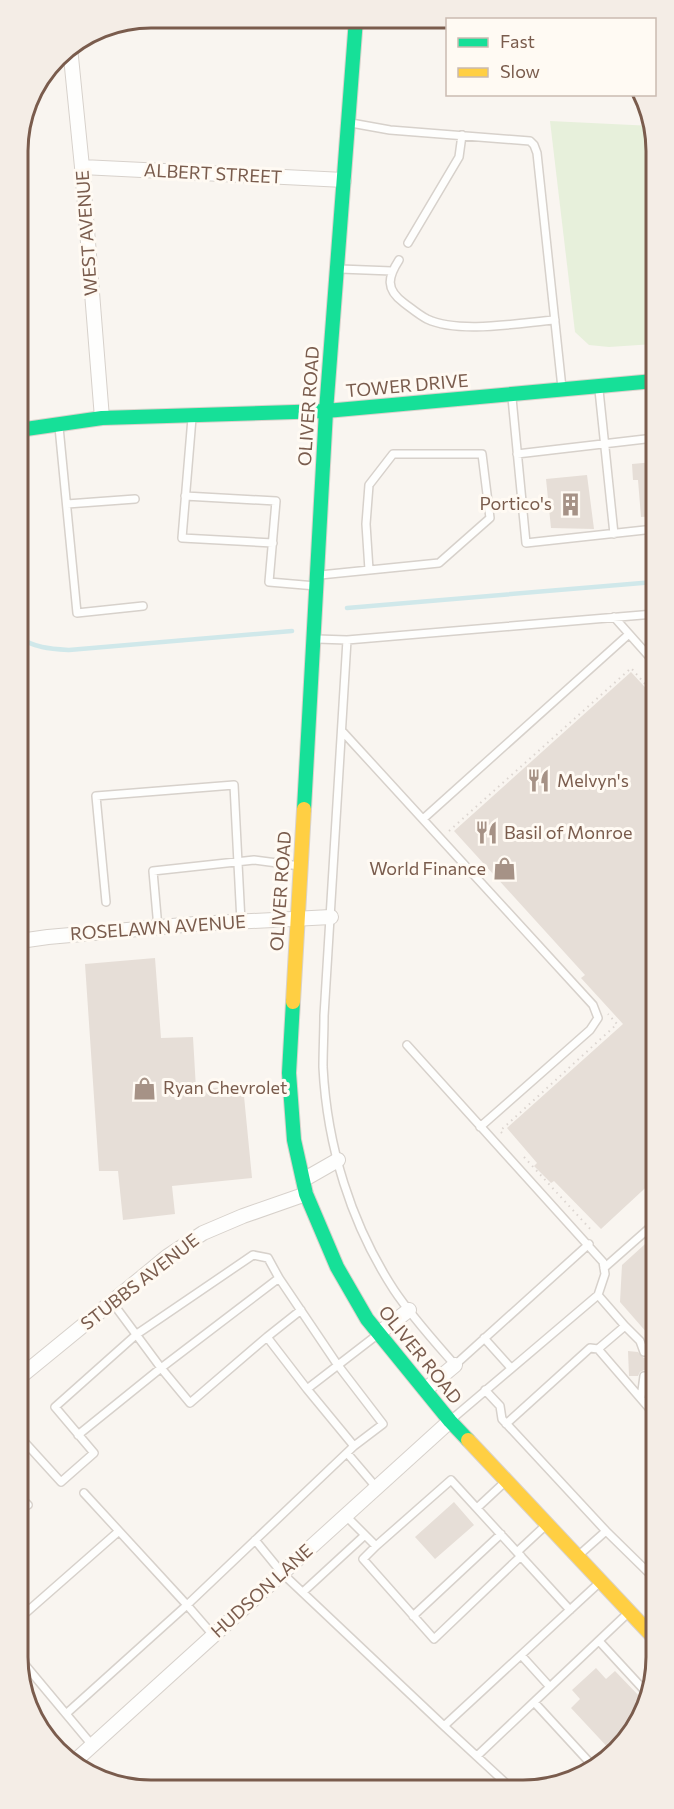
<svg xmlns="http://www.w3.org/2000/svg" width="674" height="1809" font-family="Commissioner,sans-serif">
<rect width="100%" height="100%" fill="#f9f5f0"/>
<path fill="#e7f0db" d="M550 121 653 126 654 344 609 347 589 345 575 332Z"/>
<g fill="none" stroke-linecap="round" stroke-linejoin="round">
<path stroke="#d0e8ea" stroke-width="4.5" d="M347 608 654 582
M19 636C32 648 52 649 69 650L292 631"/>
</g>
<path fill="#e6ded7" d="M654 462V516L641 517 638 480H633L632 464Z
M587 475 594 529 551 528 546 479Z
M631 672 654 697 655 1179 601 1229 554 1181 551 1183 534 1166 537 1163 507 1128 623 1024 581 978 585 975 454 831Z
M155 958 161 1038 193 1037 196 1089 243 1086 252 1178 172 1186 175 1214 123 1220 118 1171H99L85 964Z
M655 1235V1342L620 1302 622 1265Z
M628 1351 638 1352 644 1358 648 1356 650 1352H655V1370L653 1369V1376H650L648 1372 644 1370 640 1372 638 1376H629Z
M454 1502 474 1525 435 1559 415 1537Z
M596 1668 606 1679 615 1671 642 1699 623 1745 612 1752 571 1708 580 1699 572 1690Z"/>
<g fill="none" stroke-linecap="round" stroke-linejoin="round">
<defs>
<path id="lane" d="M351 123 390 130 530 141 534 145 537 153 562 388
M408 243 459 157 462 135
M399 260C388 277 385 289 404 303 411 308 419 315 427 319 459 334 519 323 555 320
M340 269 392 271
M599 390 614 534
M512 398 526 543 654 529
M192 418 182 538 273 543
M59 427 77 613 143 606
M517 454 654 438
M185 496 276 501 269 582 316 586
M67 504 135 499
M320 575 439 563 490 518 482 454H393L369 485 366 524 369 570
M614 617 654 662
M317 639 347 640 654 614
M347 640 324 1016C324 1033 323 1050 323 1067 327 1146 351 1224 394 1290 412 1317 434 1341 455 1365L589 1244
M342 731 593 1005 598 1018 590 1030 480 1127
M423 819 629 634
M106 902 96 796 234 785 241 922
M158 928 153 871 254 860 300 866
M407 1045 603 1262 605 1274 598 1295 625 1326 598 1349 655 1415
M604 1268 655 1223
M279 1278 337 1364 383 1424 354 1446
M112 1302 161 1368 190 1403 267 1337 307 1389
M625 1326 640 1341 644 1352
M267 1337 301 1310
M484 1338 511 1368
M485 1390 500 1406 502 1419 606 1531 656 1580
M641 1398 644 1376
M452 1419 598 1295
M506 1424 590 1348 598 1349
M20 1437 61 1482 94 1453 55 1407 137 1334 253 1255 268 1258 279 1278 161 1368 78 1435
M347 1453 376 1487
M20 1497 28 1505
M477 1508 506 1481
M345 1515 376 1546 451 1480 570 1610
M255 1540 282 1573 444 1726
M376 1546 363 1559 434 1639 521 1556
M517 1552 546 1525
M579 1555 606 1531
M303 1592 365 1535
M413 1616 501 1534
M21 1617 119 1531
M213 1635 187 1605 354 1446 307 1389 377 1335
M599 1641 645 1691
M521 1655 550 1687
M21 1660 92 1745
M534 1702 628 1613
M67 1713 187 1605 84 1493
M477 1756 534 1702 591 1764
M511 1788 444 1726 599 1583"/>
<path id="street" d="M70 47 82 167 102 418
M82 167 344 180
M20 941 48 937 195 924 331 917
M303 1180 338 1160
M379 1333 409 1310
M20 1377 168 1256 203 1233 243 1216 306 1194
M425 1390 455 1365
M75 1761 450 1421"/>
<path id="fast" d="M19 430 102 418 326 411 654 381
M304 809 326 411 356 19
M293 1002 289 1073 294 1140 306 1194 337 1267 367 1319 450 1421 468 1440"/>
<path id="slow" d="M293 1002 304 809
M468 1440 656 1640"/>
</defs>
<use href="#lane" stroke="#d7d1cb" stroke-width="10"/>
<use href="#street" stroke="#d7d1cb" stroke-width="16"/>
<use href="#fast" stroke="#d9d2cb" stroke-width="16"/>
<use href="#slow" stroke="#d9d2cb" stroke-width="16"/>
<path stroke="#dcd5d0" stroke-width="2" stroke-dasharray="1.5 4.5" stroke-linecap="butt" d="M449 831 631 668 654 694
M502 1133 500 1131 617 1024 608 1014
M524 1157 593 1232"/>
<use href="#lane" stroke="#fefefd" stroke-width="7"/>
<use href="#street" stroke="#fefefd" stroke-width="14"/>
<use href="#fast" stroke="#16e098" stroke-width="14"/>
<use href="#slow" stroke="#ffcf43" stroke-width="14"/>
</g>
<defs>
<symbol id="building-bare" viewBox="-9 -9 18 18"><path d="M-4-6H4V6H1V3H-1V6H-4ZM-2.5-4.3h1.7v1.8h-1.7ZM.8-4.3h1.7v1.8H.8ZM-2.5-1h1.7V.8h-1.7ZM.8-1h1.7V.8H.8Z" fill="#a69286" stroke="#fffaf3" stroke-width="2.5" paint-order="stroke"/></symbol>
<symbol id="restaurant-bare" viewBox="-9 -9 18 18"><path d="M-5-6h1v4h1v-4h1v4h1v-4h1v5L-1.5 .5V6h-2V.5L-5-1ZM5-6V6H3V1.5H1.5Q1.5-4 5-6Z" fill="#a69286" stroke="#fffaf3" stroke-width="2.5" paint-order="stroke"/></symbol>
<symbol id="shop-bare" viewBox="-9 -9 18 18"><path d="M-5-2.5h2.3a2.7 3.5 0 0 1 5.4 0H5L5.5 6h-11ZM-1.5-2.5h3a1.5 2.3 0 0 0-3 0Z" fill="#a69286" stroke="#fffaf3" stroke-width="2.5" paint-order="stroke"/></symbol>
</defs>
<g fill-rule="evenodd">
<use href="#building-bare" x="554" y="488" width="33" height="33"/>
<use href="#restaurant-bare" x="522" y="764" width="33" height="33"/>
<use href="#restaurant-bare" x="470" y="816" width="33" height="33"/>
<use href="#shop-bare" x="488" y="852" width="33" height="33"/>
<use href="#shop-bare" x="128" y="1072" width="33" height="33"/>
</g>
<g text-anchor="middle" stroke-width="6" stroke-linejoin="round" paint-order="stroke">
<g font-size="18" fill="#7a5c4d" stroke="#fffaf3">
<text transform="translate(213 174) rotate(3)" y="6">ALBERT STREET</text>
<text transform="translate(87 233) rotate(-94)" y="6">WEST AVENUE</text>
<text transform="translate(407 386) rotate(-5)" y="6">TOWER DRIVE</text>
<text transform="translate(309 406) rotate(-86)" y="6">OLIVER ROAD</text>
<text transform="translate(281 891) rotate(-86)" y="6">OLIVER ROAD</text>
<text transform="translate(158 928) rotate(-4)" y="6">ROSELAWN AVENUE</text>
<text transform="translate(140 1282) rotate(-38)" y="6">STUBBS AVENUE</text>
<text transform="translate(420 1355) rotate(51)" y="6">OLIVER ROAD</text>
<text transform="translate(262 1591) rotate(-42)" y="6">HUDSON LANE</text>
</g>
<g font-size="18" fill="#7a5c4d" stroke="#fffaf3" text-anchor="start">
<text x="552" y="510" text-anchor="end">Portico's</text>
<text x="557" y="787">Melvyn's</text>
<text x="504" y="839">Basil of Monroe</text>
<text x="486" y="875" text-anchor="end">World Finance</text>
<text x="163" y="1094">Ryan Chevrolet</text>
</g>
</g>
<path d="M0 0H674V1809H0ZM151 28H523A123 123 0 0 1 646 151V1657A123 123 0 0 1 523 1780H151A123 123 0 0 1 28 1657V151A123 123 0 0 1 151 28Z" fill="#f4ede6" fill-rule="evenodd"/>
<path fill="none" stroke="#7a5c4d" stroke-width="3" d="M151 28H523A123 123 0 0 1 646 151V1657A123 123 0 0 1 523 1780H151A123 123 0 0 1 28 1657V151A123 123 0 0 1 151 28Z"/>
<rect x="446" y="18" width="210" height="78" fill="#fffaf3" stroke="#cabbb1" stroke-width="1.5"/>
<rect x="458" y="38" width="30" height="9" fill="#16e098" stroke="#cabbb1" stroke-width="1.5"/>
<text x="500" y="48" font-size="18" fill="#7a5c4d">Fast</text>
<rect x="458" y="68" width="30" height="9" fill="#ffcf43" stroke="#cabbb1" stroke-width="1.5"/>
<text x="500" y="78" font-size="18" fill="#7a5c4d">Slow</text>
</svg>
